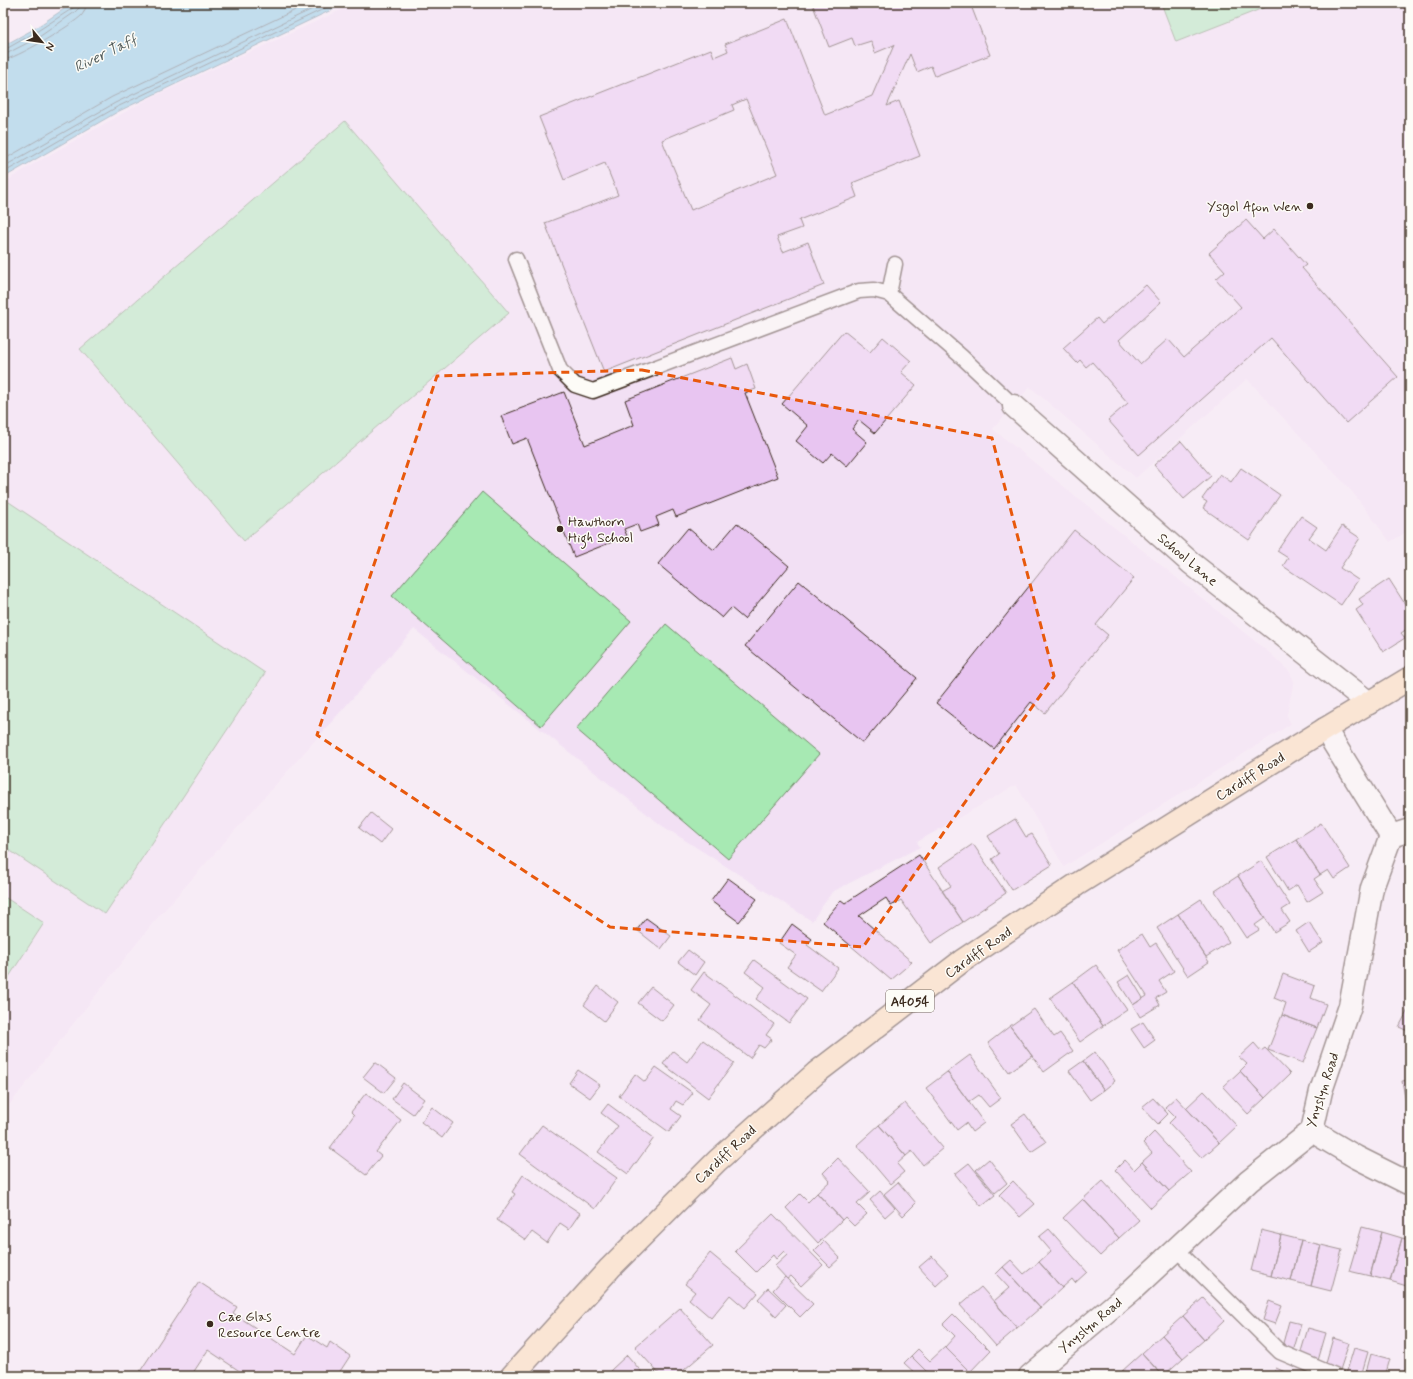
<svg xmlns="http://www.w3.org/2000/svg" width="1413" height="1379" font-family="Mynerve,sans-serif">
<rect width="100%" height="100%" fill="#f7ecf5"/>
<filter id="ink" filterUnits="userSpaceOnUse"><feTurbulence type="fractalNoise" baseFrequency=".025" numOctaves="2"/><feDisplacementMap in="SourceGraphic" scale="8" xChannelSelector="R" yChannelSelector="G"/><feConvolveMatrix kernelMatrix="1 2 1 2 8 2 1 2 1" color-interpolation-filters="sRGB"/></filter>
<g filter="url(#ink)">
<path fill="#f2e0f4" d="M356 3H1410V530L1390 542 1353 493 1247 379 1136 478 1030 387 993 429 1271 654 1290 672 1294 681 1287 715 1291 724 1064 867 1016 785 917 842 920 847 832 892 812 921 661 825 414 629 153 923 3 1113V183L35 163 148 99Z"/>
<path fill="#a7e9b3" stroke="#718a68" d="M1161 3H1276L1176 42Z
M345 121 509 313 244 541 80 349Z
M482 492 631 621 541 726 392 596Z
M3 498 265 673 105 914 3 846Z
M666 624 819 754 728 859 576 729Z
M3 896 44 923 3 986Z"/>
<path fill="#81c9e2" stroke="#658994" d="M73 3H346L119 111 3 178V46L34 29Z"/>
<g fill="none" stroke-linecap="round" stroke-linejoin="round">
<path stroke="#576a6c" stroke-width="1" d="M3 49H6L36 32 73 8 75 3
M3 54 8 53 39 37 75 12 79 8 80 3
M3 60C14 60 74 24 82 15 85 11 86 7 86 3
M3 160 112 97 310 3
M3 167 115 103 325 3
M3 173 117 107 336 3"/>
</g>
<path fill="#e8c5f1" stroke="#3b2a1e" fill-rule="evenodd" d="M812 3H970L990 55 935 76 931 66 917 72 910 54 887 106 899 101 920 156 852 183 857 197 799 220 802 228 777 237 783 252 808 242 824 285 604 372 545 223 618 195 605 163 564 180 539 117 711 49 714 57 728 51 725 44 787 19 825 115 872 96 894 45 875 53 871 41 855 46 852 38 829 47ZM746 99 777 174 691 210 662 140 734 110 732 105Z
M1246 220 1263 239 1274 229 1306 265 1302 268 1398 377 1346 423 1271 338 1139 455 1108 420 1128 403 1092 362 1086 367 1080 360 1077 363 1063 348 1097 318 1102 324 1146 285 1161 302 1119 340 1140 364 1168 339 1184 357 1241 307 1216 279 1225 271 1209 253Z
M844 331 870 352 883 337 911 361 901 372 916 385 875 433 859 420 852 429 867 442 847 466 832 453 823 463 796 441 808 426 782 404Z
M732 358 736 369 747 364 756 389 745 393 778 477 676 517 673 510 656 517 659 525 640 532 637 524 624 529 627 536 574 557 527 438 512 444 501 416 564 392 585 445 634 425 625 400Z
M1181 441 1211 476 1184 499 1154 465Z
M1241 468 1280 495 1249 540 1203 508 1207 502 1202 499 1220 474 1231 482Z
M1301 516 1317 527 1309 538 1326 550 1342 526 1360 538 1340 568 1358 580 1341 605 1283 566 1288 558 1277 551Z
M737 523 789 566 744 619 731 608 722 618 658 564 688 528 714 550Z
M1074 530 1134 578 1096 625 1108 635 1045 713 1031 702 994 749 936 703Z
M1389 579 1410 612V627L1401 633 1405 638 1383 652 1356 610 1363 605 1359 599Z
M799 581 917 678 863 743 745 646Z
M371 813 391 829 380 844 359 828Z
M1015 819 1026 837 1032 834 1052 865 1012 890 992 859 999 854 988 836Z
M1321 823 1350 868 1334 879 1328 870 1320 875 1296 839Z
M1296 839 1320 875 1314 879 1323 892 1307 902 1297 885 1288 891 1267 857Z
M973 844 1006 893 963 922 942 891 951 886 939 867Z
M919 855 963 922 931 943 901 900 891 906 886 898 859 916 912 962 891 980 823 922 841 900 845 903Z
M1261 861 1290 905 1282 910 1290 922 1274 932 1238 876Z
M1238 876 1265 918 1255 925 1259 930 1246 938 1215 891Z
M728 878 757 899 739 922 711 901Z
M1201 899 1229 942 1206 957 1178 914Z
M1178 914 1209 962 1188 976 1157 928Z
M646 918 671 936 661 949 637 930Z
M1309 922 1323 943 1309 952 1296 931Z
M792 924 812 939 807 945 838 968 821 991 787 967 796 955 779 943Z
M1142 934 1150 947 1156 943 1174 971 1159 981 1166 992 1156 998 1160 1005 1140 1017 1133 1005 1147 996 1117 950Z
M688 950 704 962 695 975 678 962Z
M754 960 807 999 789 1023 756 999 765 987 745 972Z
M1096 965 1127 1010 1103 1026 1073 982Z
M704 972 774 1024 766 1035 772 1039 764 1048 759 1045 750 1058 700 1020 711 1005 691 990Z
M1283 974 1315 986 1311 998 1326 1004 1317 1028 1282 1015 1286 1003 1274 998Z
M1129 975 1143 998 1133 1005 1118 982Z
M1073 982 1103 1026 1080 1042 1050 998Z
M598 986 618 1002 604 1021 584 1005Z
M651 987 674 1005 662 1021 638 1003Z
M1410 1006V1032L1399 1027Z
M1034 1009 1054 1037 1060 1033 1073 1051 1044 1072 1010 1026Z
M1282 1015 1317 1028 1303 1063 1268 1050Z
M1143 1022 1155 1040 1144 1048 1131 1029Z
M1010 1026 1032 1056 1009 1072 988 1043Z
M703 1040 734 1063 708 1098 663 1064 673 1051 687 1062Z
M1254 1043 1261 1051 1265 1048 1290 1074 1265 1098 1240 1071 1247 1064 1239 1057Z
M1095 1052 1115 1081 1104 1090 1083 1061Z
M970 1055 1001 1098 989 1107 979 1095 969 1102 947 1072Z
M1083 1061 1104 1090 1090 1100 1069 1071Z
M375 1062 396 1078 384 1093 363 1077Z
M656 1067 693 1093 683 1105 676 1101 671 1109 681 1116 669 1132 619 1096 635 1074 645 1082Z
M578 1070 600 1085 590 1098 569 1083Z
M1240 1071 1265 1098 1248 1114 1223 1087Z
M947 1072 984 1123 972 1132 966 1123 957 1130 926 1088Z
M1410 1080V1102L1406 1103 1402 1081Z
M403 1083 424 1099 413 1114 392 1099Z
M1204 1091 1237 1126 1219 1143 1186 1108Z
M366 1093 401 1120 376 1152 381 1156 366 1175 330 1148 354 1115 351 1112Z
M1176 1097 1219 1143 1202 1158 1169 1123 1175 1117 1165 1107Z
M1153 1098 1168 1114 1158 1124 1142 1107Z
M1410 1102V1125L1406 1103Z
M905 1103 943 1148 923 1165 912 1151 906 1156 879 1125Z
M608 1104 654 1138 628 1174 598 1152 618 1126 601 1113Z
M432 1107 453 1123 442 1138 421 1122Z
M1025 1114 1046 1142 1031 1152 1011 1124Z
M542 1125 617 1178 595 1209 520 1154Z
M879 1125 906 1156 897 1164 904 1172 890 1184 857 1145Z
M1154 1132 1191 1172 1169 1191 1142 1162 1152 1153 1143 1143Z
M838 1158 870 1192 857 1204 867 1214 854 1226 845 1217 842 1220 817 1193 830 1181 823 1173Z
M989 1159 1007 1183 995 1193 976 1170Z
M1125 1160 1134 1170 1142 1162 1169 1191 1151 1208 1115 1170Z
M969 1163 995 1195 981 1206 955 1174Z
M523 1175 580 1213 569 1229 560 1223 547 1243 532 1232 526 1240 497 1220 515 1194 512 1192Z
M1013 1181 1035 1204 1020 1217 999 1195Z
M1103 1181 1139 1220 1119 1238 1083 1199Z
M898 1182 916 1203 903 1216 884 1194Z
M880 1191 895 1208 885 1217 870 1200Z
M817 1193 842 1220 818 1243 786 1208 800 1194 808 1202Z
M1083 1199 1119 1238 1100 1256 1063 1218Z
M773 1214 823 1265 801 1286 791 1276 787 1279 775 1266 787 1255 784 1251 776 1259 773 1255 756 1272 735 1251Z
M1362 1227 1382 1232 1370 1276 1349 1271Z
M1049 1229 1087 1272 1075 1283 1072 1279 1062 1288 1039 1262 1051 1251 1039 1237Z
M1261 1230 1281 1235 1271 1276 1251 1271Z
M1382 1232 1402 1238 1390 1281 1370 1276Z
M1281 1235 1301 1240 1291 1281 1271 1276Z
M1402 1238 1410 1240V1287L1390 1281Z
M1301 1240 1321 1245 1311 1286 1291 1281Z
M824 1241 840 1258 830 1267 814 1251Z
M1321 1245 1342 1250 1331 1291 1311 1286Z
M710 1253 758 1293 745 1308 730 1295 711 1318 689 1299 695 1292 685 1284Z
M932 1256 949 1274 936 1286 919 1267Z
M1011 1260 1024 1274 1039 1262 1062 1288 1040 1308 1003 1267Z
M1003 1267 1040 1308 1017 1328 994 1301 1009 1288 996 1274Z
M785 1277 813 1304 800 1317 773 1290Z
M199 1282 237 1307 233 1313 295 1354 307 1335 327 1348 330 1342 350 1356 337 1376H247L208 1350 191 1376H137Z
M981 1287 1017 1328 996 1346 960 1305Z
M768 1288 786 1305 776 1316 758 1299Z
M1203 1298 1224 1321 1204 1340 1183 1316Z
M1269 1301 1282 1306 1275 1324 1263 1320Z
M680 1308 713 1345 677 1376H661L635 1347Z
M953 1314 990 1351 970 1372 945 1347 955 1336 943 1324Z
M1183 1316 1204 1340 1183 1358 1162 1335Z
M1289 1321 1301 1324 1293 1352 1283 1343Z
M1308 1328 1326 1333 1317 1364 1300 1355Z
M1162 1335 1183 1358 1163 1376 1142 1353Z
M1333 1338 1349 1343 1340 1370 1325 1366Z
M945 1347 970 1372 966 1376H931L911 1356 918 1349 930 1361Z
M1354 1348 1368 1352 1361 1376H1352L1346 1374Z
M1142 1353 1162 1376H1125L1121 1372Z
M1371 1354 1390 1359 1385 1376H1365Z
M627 1355 645 1376H614L615 1375 611 1370Z
M911 1356 931 1376H916L917 1375 904 1363Z
M1276 1368 1292 1375V1376H1273Z"/>
<g fill="none" stroke-linecap="round" stroke-linejoin="round">
<defs>
<path id="lane" d="M516 259 560 370 575 385 593 391 859 291 874 290 889 294 962 357 1014 406
M889 294 895 264
M1176 1249 1280 1352 1337 1376"/>
<path id="street" d="M1014 406 1191 563 1369 703
M1391 836 1410 830
M1312 1131 1356 1157 1410 1184
M1030 1376 1132 1290 1249 1181 1312 1131 1321 1091 1350 1006 1372 888 1391 836 1325 729"/>
<path id="primary" d="M512 1376 610 1268 717 1161 816 1073 962 961 1076 885 1325 729 1410 678"/>
</defs>
<use href="#lane" stroke="#3b2a1e" stroke-width="17"/>
<use href="#street" stroke="#3b2a1e" stroke-width="25"/>
<use href="#primary" stroke="#3b2a1e" stroke-width="25"/>
<use href="#lane" stroke="#fdfcf7" stroke-width="14"/>
<use href="#street" stroke="#fdfcf7" stroke-width="22"/>
<use href="#primary" stroke="#fddcac" stroke-width="22"/>
</g>
</g>
<path d="M0 0H1413V1379H0ZM642 370 992 438 1054 676 863 947 610 927 317 735 437 376Z" fill="#f7ecf5" fill-opacity=".55" fill-rule="evenodd"/>
<path fill="none" stroke="#e8590c" stroke-width="3" stroke-dasharray="8 5" stroke-linejoin="round" d="M642 370 992 438 1054 676 863 947 610 927 317 735 437 376Z"/>
<g fill="#3b2a1e" stroke="#fdfcf7" stroke-width="1.5">
<circle cx="1310" cy="206" r="4"/>
<circle cx="560" cy="529" r="4"/>
<circle cx="210" cy="1324" r="4"/>
</g>
<g text-anchor="middle" stroke-width="3" stroke-linejoin="round" paint-order="stroke">
<rect fill="#fdfcf7" stroke="#75695f" stroke-width="1" x="886" y="990" width="48" height="22" rx="3"/>
<g font-size="13" font-weight="bold" fill="#3b2a1e">
<text x="910" y="1006">A4054</text>
</g>
<g font-size="14" fill="#3b2a1e" stroke="#fdfcf7" text-anchor="start">
<text x="1302" y="211" text-anchor="end">Ysgol Afon Wen</text>
<text x="568" y="526">Hawthorn<tspan x="568" dy="16">High School</tspan></text>
<text x="218" y="1321">Cae Glas<tspan x="218" dy="16">Resource Centre</tspan></text>
</g>
<g font-size="14" fill="#3b2a1e" stroke="#fdfcf7">
<text transform="translate(1188 559) rotate(40)" y="5">School Lane</text>
<text transform="translate(1250 776) rotate(-32)" y="5">Cardiff Road</text>
<text transform="translate(978 952) rotate(-35)" y="5">Cardiff Road</text>
<text transform="translate(1322 1090) rotate(-72)" y="5">Ynyslyn Road</text>
<text transform="translate(725 1154) rotate(-43)" y="5">Cardiff Road</text>
<text transform="translate(1090 1325) rotate(-40)" y="5">Ynyslyn Road</text>
</g>
<g font-size="15" font-style="italic" fill="#505a59" stroke="#fdfcf7">
<text transform="translate(105 53) rotate(-26)" y="5">River Taff</text>
</g>
</g>
<rect width="1413" height="1379" fill="none" stroke="#fdfcf7" stroke-width="16"/>
<rect x="8" y="8" width="1397" height="1363" fill="none" stroke="#3b2a1e" stroke-width="1.5" filter="url(#ink)"/>
<g transform="translate(42 42) rotate(119)" stroke="#fdfcf7" stroke-width="3" paint-order="stroke">
<path d="M0-3L7 15L0 10L-7 15Z" fill="#3b2a1e"/>
<text y="-6" font-size="11" font-weight="bold" text-anchor="middle" fill="#3b2a1e">N</text>
</g>
</svg>
